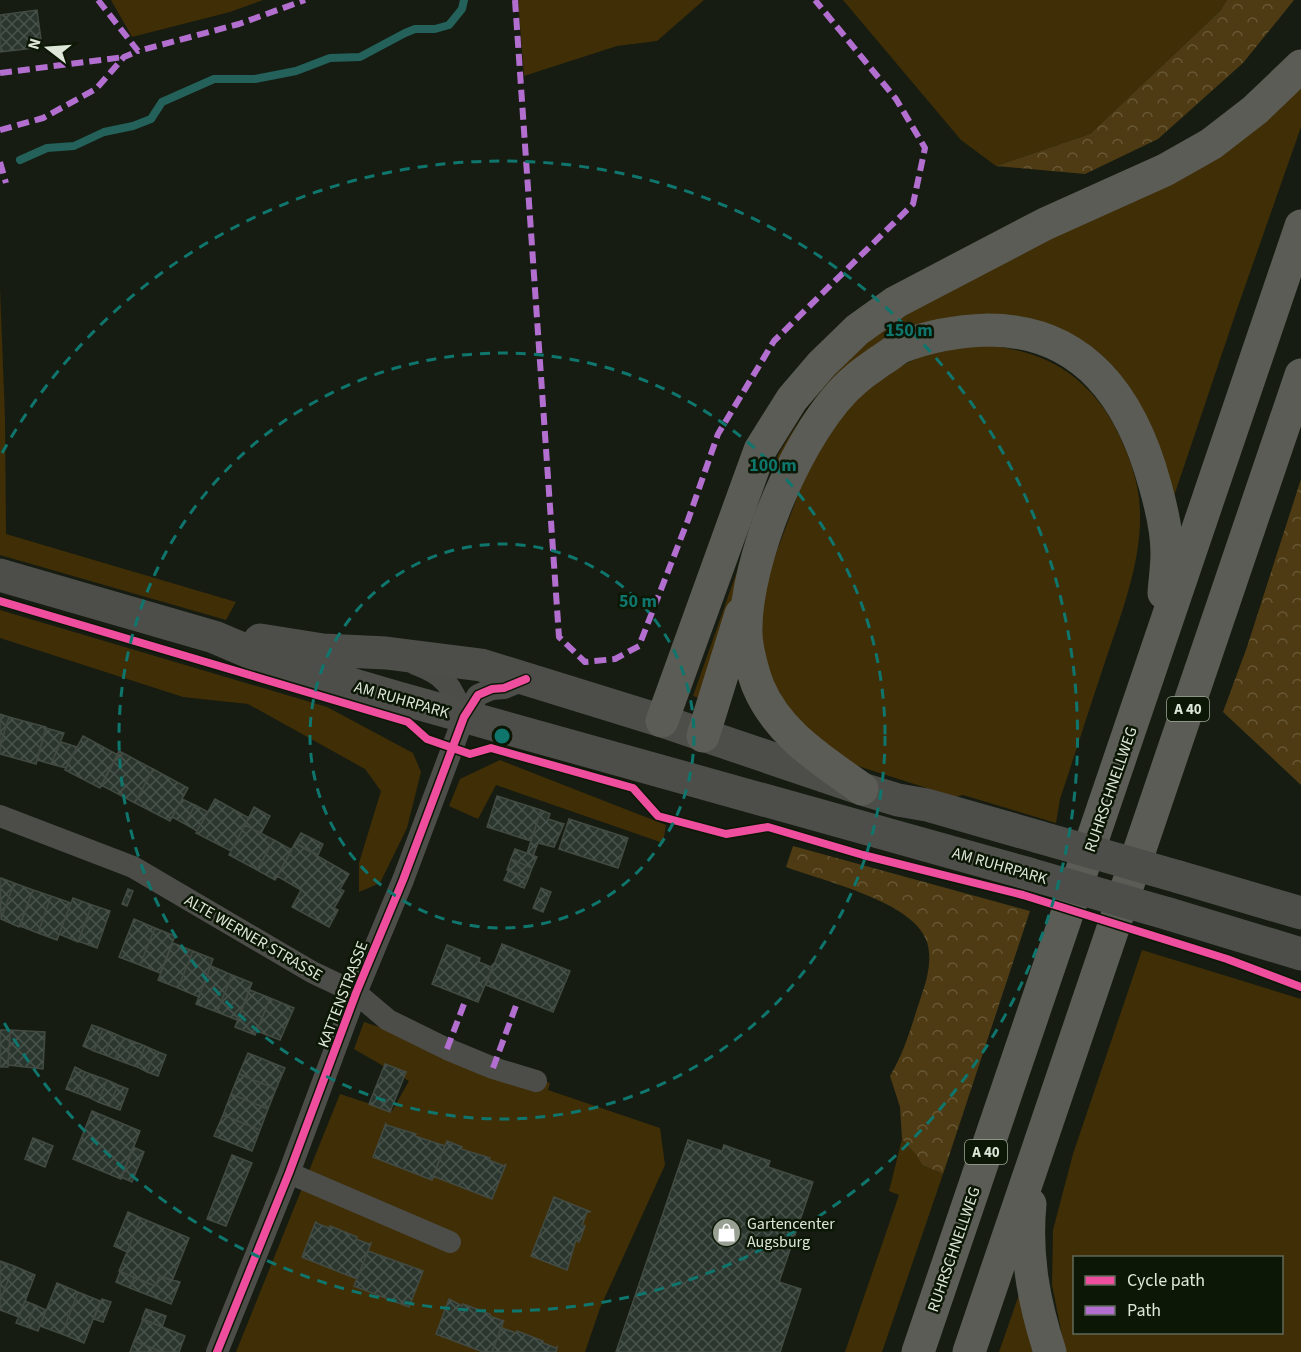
<svg xmlns="http://www.w3.org/2000/svg" width="1301" height="1352" font-family="'Source Sans 3',sans-serif">
<defs>
<pattern id="forest-crowns" width="20" height="18" patternUnits="userSpaceOnUse" patternTransform="scale(1.5)"><rect width="20" height="18" fill="#4e3b13"/><path d="M2 6a3 3 0 1 1 6 0M12 15a3 3 0 1 1 6 0" fill="none" stroke="#675735"/></pattern>
<pattern id="building-cross-hatch" width="8" height="8" patternUnits="userSpaceOnUse" patternTransform="scale(1.5)"><rect width="8" height="8" fill="#2b372e"/><path d="M0 0l8 8M0 8l8-8" fill="none" stroke="#49544c"/></pattern>
</defs>
<rect width="100%" height="100%" fill="#161c11"/>
<path fill="#402e07" fill-rule="evenodd" d="M111 0H263L230 12 132 37Z
M518 0H704L657 41 617 46 524 76Z
M843 0H1227L1220 11 1090 134 996 166 961 140Z
M1301 84V127L1236 312 1173 499 1147 418 1002 317 833 389 699 698 693 696 778 455C805 409 837 365 880 332 894 322 909 313 923 304Z
M0 288 5 418 6 534 236 602 226 620 0 555Z
M971 343C996 346 1023 349 1046 360 1074 372 1100 398 1114 425 1128 452 1139 480 1140 511 1142 562 1120 618 1104 665 1089 710 1075 754 1060 799L1056 823 963 795 955 797 864 768 839 759 817 744 776 693 763 658 761 617 764 585 804 479 832 429 853 403 878 381 901 366 933 351Z
M0 610 327 707 413 753 421 772 407 828 380 883 359 892V863L381 791 365 769 248 704 183 697 0 638Z
M500 760 666 825 663 843 496 785 478 819 449 806 460 779Z
M1142 950 1301 999V1352H1066L1065 1350 1052 1285 1053 1230 1073 1154ZM1074 1258H1282V1332H1074Z
M364 1022 550 1083 548 1090 660 1128 665 1165 600 1308 585 1352H236L340 1094 392 1111 409 1081 354 1049Z
M902 1139 917 1156 922 1165 943 1174 882 1352H845L899 1195 889 1191Z
M1021 1289 1034 1352H999Z"/>
<path fill="url(#forest-crowns)" d="M1227 0H1294L1243 63 1158 139 1085 174 996 166 1090 134 1220 11Z
M1301 479V785L1223 712 1247 647Z
M793 846 1030 911 943 1174 922 1165 917 1156 902 1139 900 1107 890 1076C905 1051 911 1027 920 1000 926 982 933 962 927 942 914 901 822 881 786 867Z"/>
<g fill="none" stroke-linecap="round" stroke-linejoin="round">
<path stroke="#23615a" stroke-width="8" d="M20 160 47 148 74 146 104 132 133 126 151 119 162 102 214 79H255L296 71 330 58 360 57 405 33 415 29H435L449 25 462 9 464 0"/>
</g>
<path fill="url(#building-cross-hatch)" stroke="#424a42" stroke-width="1.5" d="M37 10 42 47 0 52V15Z
M0 714 9 717 0 746Z
M9 717 46 727 36 764 0 754V746Z
M46 728 64 733 51 764 37 760Z
M83 736 118 755 100 788 65 770Z
M61 742 77 747 66 768 51 764Z
M119 751 153 769 135 803 101 785Z
M153 769 188 788 170 821 135 803Z
M497 796 541 810 531 841 487 827Z
M182 799 195 805 185 824 172 817Z
M215 799 249 818 231 851 196 833Z
M195 805 208 812 197 831 185 824Z
M254 807 270 816 261 833 245 825Z
M541 810 550 814 548 819 564 824 554 847 538 843 533 856 527 853Z
M569 819 628 838 618 868 559 849Z
M245 825 274 840 257 870 229 855Z
M301 833 323 844 318 855 295 843Z
M274 840 292 850 275 880 257 870Z
M295 843 349 874 340 889 344 891 334 908 338 910 329 927 292 907 301 890 277 876Z
M515 849 537 857 532 868 511 859Z
M511 859 532 868 528 879 507 870Z
M509 870 528 879 524 888 504 880Z
M1 878 14 883 1 919 0 880Z
M14 883 33 890 19 927 1 919Z
M541 888 551 892 543 912 533 908Z
M128 889 133 891 127 906 122 904Z
M33 890 51 896 38 933 20 926Z
M51 896 71 903 57 940 38 933Z
M73 898 92 905 78 942 59 934Z
M92 905 110 911 97 948 78 941Z
M134 919 155 928 140 965 119 957Z
M155 928 175 936 160 973 140 965Z
M173 943 193 951 178 988 158 980Z
M502 944 570 971 553 1012 486 985Z
M447 945 480 958 479 962 491 967 494 963 478 1002 432 984Z
M193 951 213 959 199 997 178 988Z
M211 966 232 975 217 1012 196 1004Z
M232 975 252 983 237 1020 217 1012Z
M250 990 270 998 255 1035 235 1027Z
M270 998 294 1008 280 1040 257 1031Z
M92 1025 103 1029 94 1051 83 1046Z
M103 1029 113 1033 105 1055 94 1051Z
M0 1030H10L8 1067H0Z
M10 1030 45 1032 43 1069 8 1065Z
M113 1033 124 1038 115 1059 105 1055Z
M124 1038 135 1042 126 1063 115 1059Z
M135 1042 145 1046 137 1067 126 1063Z
M145 1046 156 1051 147 1072 137 1067Z
M156 1051 166 1055 158 1076 147 1072Z
M248 1053 285 1068 276 1089 239 1074Z
M385 1064 406 1072 390 1112 369 1104Z
M75 1067 85 1072 77 1093 66 1089Z
M85 1072 96 1076 88 1097 77 1093Z
M239 1074 276 1089 268 1109 231 1094Z
M96 1076 107 1080 98 1102 88 1097Z
M107 1080 118 1085 109 1106 98 1102Z
M118 1085 128 1089 120 1110 109 1106Z
M231 1094 268 1109 260 1130 223 1115Z
M92 1111 140 1131 121 1179 73 1159Z
M223 1115 260 1130 252 1151 214 1136Z
M386 1123V1125L416 1134 415 1136 445 1146 432 1180 373 1157Z
M33 1138 53 1146 45 1167 25 1159Z
M688 1140 722 1151 724 1145 743 1152 770 1161 768 1167 813 1182 779 1282 801 1289 780 1352H616Z
M447 1141 462 1147 461 1149 490 1158 489 1160 504 1166 506 1164 492 1199 433 1176Z
M133 1147 144 1152 132 1182 121 1177Z
M232 1155 252 1163 226 1226 207 1219Z
M554 1197 591 1212H587L582 1225 585 1226 579 1242 576 1240 567 1270 531 1256Z
M128 1212 141 1218 127 1252 114 1246Z
M141 1218 189 1238 172 1281 160 1276 155 1286 119 1271Z
M316 1221V1223L329 1228 330 1226 357 1237 356 1239 369 1244 371 1243 357 1279 302 1257Z
M368 1251 423 1271 409 1307 354 1286Z
M0 1261 14 1266 0 1300Z
M14 1266 35 1275 19 1317 0 1310V1300Z
M120 1272 134 1277 130 1288 116 1282Z
M160 1276 180 1282 171 1304 130 1288 134 1277 155 1286Z
M57 1283 78 1292 62 1334 40 1326Z
M78 1292 100 1301 84 1343 62 1334Z
M102 1299 111 1302 103 1322 94 1319Z
M449 1299 462 1306 463 1304 490 1314V1316L503 1321 504 1320 492 1352H483L436 1334Z
M25 1301 35 1305 27 1327 16 1323Z
M35 1305 46 1310 38 1331 27 1327Z
M146 1309 166 1316 162 1327 142 1319Z
M143 1319 185 1336 179 1352H162L134 1341Z
M502 1326V1328L516 1333 517 1331 543 1341V1343L556 1348 557 1347 556 1352H492Z
M134 1341 162 1352H130Z"/>
<g fill="none" stroke-linecap="round" stroke-linejoin="round">
<path stroke="#4c4d49" stroke-width="22" d="M415 664C448 676 451 687 464 717
M0 816 133 867 312 972 356 993 388 1020 447 1049 493 1068 536 1081
M289 1173 450 1242
M217 1352 289 1173 356 993 403 880 464 717 478 695 492 689 504 688 526 679"/>
<path stroke="#4d4e49" stroke-width="33" d="M0 575 214 637 266 659 395 697 1029 874
M260 640 323 650 386 653 481 665 662 721 862 789 898 800 927 805 1039 837
M1179 877 1301 913
M1169 914 1301 954"/>
<path stroke="#5b5c55" stroke-width="33" d="M662 721 760 450 792 399 822 364 857 330 896 302 1045 224 1165 170 1211 144 1255 110 1301 66
M703 736 741 614
M862 789C822 760 778 734 758 686 753 673 746 647 746 633 744 561 800 425 856 379 864 372 872 367 880 361 887 357 894 351 901 347 928 336 959 331 988 330 1085 330 1132 400 1155 485 1161 506 1167 531 1167 553 1167 566 1165 580 1164 593
M1030 1204C1025 1256 1034 1303 1050 1352
M918 1352 1301 226
M969 1352 1301 375"/>
<path stroke="#4d4e49" stroke-width="33" d="M1039 837 1179 877
M1029 874 1169 914"/>
<path stroke="#b36fd0" stroke-width="6" stroke-dasharray="12 6" stroke-linecap="butt" d="M98 0 138 51 239 24 305 0
M515 0 559 637 585 662 615 659 639 646 688 520 718 434 774 341 913 204 925 148 896 99 815 0
M0 73 124 57
M0 130 43 118 96 89 124 57 138 51
M0 162 6 183
M447 1049 464 1004
M493 1068 517 1003"/>
<defs>
<path id="cycleway" d="M0 601 408 722 427 739 470 754 491 748 633 788 658 816 726 834 768 827 863 855 1023 895 1227 959 1301 987
M217 1352 289 1173 356 993 403 880 464 717 478 695 492 689 504 688 526 679"/>
</defs>
<use href="#cycleway" stroke="#0c1705" stroke-width="11"/>
<use href="#cycleway" stroke="#ef4d9e" stroke-width="8"/>
</g>
<g fill="none" stroke="#0f766e" stroke-width="3" stroke-dasharray="10 8">
<circle cx="502" cy="736" r="192"/>
<circle cx="502" cy="736" r="383"/>
<path d="M2 453A575 575 0 1 1 2 1019"/>
</g>
<defs>
<symbol id="shop-disc" viewBox="-11 -11 22 22"><circle r="9.5" fill="#989f93" stroke="#0c1705"/><path d="M-5-2.5h2.3a2.7 3.5 0 0 1 5.4 0H5L5.5 6h-11ZM-1.5-2.5h3a1.5 2.3 0 0 0-3 0Z" fill="#fff"/></symbol>
</defs>
<g fill-rule="evenodd">
<use href="#shop-disc" x="710" y="1216" width="33" height="33"/>
</g>
<g text-anchor="middle" stroke-width="5" stroke-linejoin="round" paint-order="stroke">
<g fill="#0c1705" stroke="#9fa899" stroke-width="1.5">
<rect x="1167" y="697" width="42" height="24" rx="4.5"/>
<rect x="965" y="1140" width="42" height="24" rx="4.5"/>
</g>
<g font-size="15" font-weight="bold" fill="#dee6d9">
<text x="1188" y="714">A 40</text>
<text x="986" y="1157">A 40</text>
</g>
<g font-size="16" fill="#dee6d9" stroke="#0c1705">
<text transform="translate(402 699) rotate(16)" y="6">AM RUHRPARK</text>
<text transform="translate(1110 789) rotate(-71)" y="6">RUHRSCHNELLWEG</text>
<text transform="translate(1000 865) rotate(16)" y="6">AM RUHRPARK</text>
<text transform="translate(254 937) rotate(30)" y="6">ALTE WERNER STRASSE</text>
<text transform="translate(342 994) rotate(-69)" y="6">KATTENSTRASSE</text>
<text transform="translate(953 1249) rotate(-71)" y="6">RUHRSCHNELLWEG</text>
</g>
<g font-size="16" fill="#dee6d9" stroke="#0c1705" text-anchor="start">
<text x="747" y="1229">Gartencenter<tspan x="747" dy="18">Augsburg</tspan></text>
</g>
</g>
<circle cx="502" cy="736" r="9" fill="#0f766e" stroke="#0c1705" stroke-width="3"/>
<g font-size="18" text-anchor="middle" font-weight="bold" fill="#0f766e" stroke="#0c1705" stroke-width="5" stroke-linejoin="round" paint-order="stroke">
<text x="909" y="336">150 m</text>
<text x="773" y="471">100 m</text>
<text x="638" y="607">50 m</text>
</g>
<rect x="1073" y="1256" width="210" height="78" fill="#0c1705" stroke="#606a5a" stroke-width="1.5"/>
<rect x="1085" y="1276" width="30" height="9" fill="#ef4d9e" stroke="#606a5a" stroke-width="1.5"/>
<text x="1127" y="1286" font-size="18" fill="#dee6d9">Cycle path</text>
<rect x="1085" y="1306" width="30" height="9" fill="#b36fd0" stroke="#606a5a" stroke-width="1.5"/>
<text x="1127" y="1316" font-size="18" fill="#dee6d9">Path</text>
<g transform="translate(48 48) rotate(287)" stroke="#0c1705" stroke-width="4.5" paint-order="stroke">
<path d="M0-4.5L10 22L0 15L-10 22Z" fill="#dee6d9"/>
<text y="-9" font-size="16" font-weight="bold" text-anchor="middle" fill="#dee6d9">N</text>
</g>
</svg>
